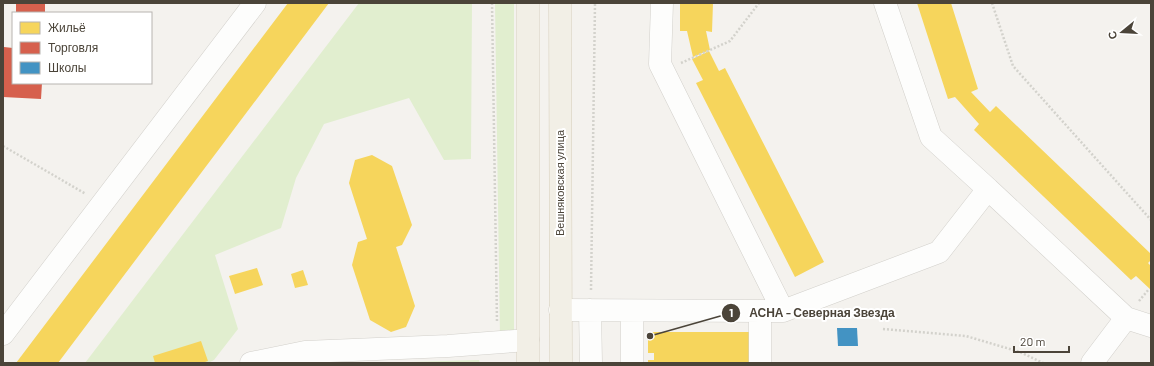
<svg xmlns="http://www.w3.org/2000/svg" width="1154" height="366" font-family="Barlow,sans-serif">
<rect width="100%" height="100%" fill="#f4f2ee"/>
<path fill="#e1eecf" d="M359 3H472L471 159 444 160 409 98 324 124 296 178 281 228 215 255 238 329 214 360 208 363H85Z
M495 3H514V336L500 337Z
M479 360 480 363H376Z"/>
<path fill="#f6d55c" d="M288 3H329L58 363H16Z
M680 3H713L712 32 706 31 710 50 693 57 687 31H680Z
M917 3H951L978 89 971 92 990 112 996 106 1151 254V260L1148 263 1151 266V290L1136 276 1131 280 974 130 979 124 955 97 948 99Z
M709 51 719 71 725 68 824 262 795 277 696 83 703 80 692 59Z
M372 155 392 166 412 225 402 245 396 247 415 306 406 327 391 332 370 320 352 265 358 242 367 239 349 183 355 160Z
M257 268 263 285 235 294 229 276Z
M303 270 308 285 295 288 291 274Z
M648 332H749V363H648V360H654V353H648Z
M201 341 208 361 202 363H155L153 356Z"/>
<path fill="#d6604d" d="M16 3H45V13H16Z
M4 47 13 48V83H42L41 99 3 97V51Z"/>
<path fill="#4393c3" d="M837 328H857L858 346H838Z"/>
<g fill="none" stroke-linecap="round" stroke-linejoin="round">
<defs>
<path id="minor" d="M662 3 660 64 783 311
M885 3 931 137 988 189
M560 310 783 311 939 252 988 189 1126 318 1151 326
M590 310 591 363
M632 311V363
M760 311V363
M3 334 255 3
M251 363 305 352 448 346 528 340
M1092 363 1126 318"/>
<path id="major" d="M528 3V363
M560 3 561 363"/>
</defs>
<use href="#minor" stroke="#d2d0cb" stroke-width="23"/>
<use href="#major" stroke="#d6cebb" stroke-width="23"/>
<path stroke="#d3d2cc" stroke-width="2.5" stroke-dasharray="2 2" stroke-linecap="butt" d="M492 3 497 323
M992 3 1013 66 1151 220
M681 63 730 41 759 3
M3 146 86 194
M591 290 595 3
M1139 301 1149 289
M883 329 966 336 1020 352 1043 363"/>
<use href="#minor" stroke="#fdfdfc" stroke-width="22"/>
<use href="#major" stroke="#f2efe6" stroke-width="22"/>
</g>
<g text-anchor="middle" stroke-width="4" stroke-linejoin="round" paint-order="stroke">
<g font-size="11" fill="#4b4439" stroke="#fff">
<text transform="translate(560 183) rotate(-90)" y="4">Вешняковская улица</text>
</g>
</g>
<path fill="none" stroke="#4b4439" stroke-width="1.5" d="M650 336L731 313"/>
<g fill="#4b4439" stroke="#fff" stroke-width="1.5">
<circle cx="650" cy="336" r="4"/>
<circle cx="731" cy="313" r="10"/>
</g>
<g font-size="12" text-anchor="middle" font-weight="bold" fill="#fff">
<text x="731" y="317">1</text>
</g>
<g font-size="12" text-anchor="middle" font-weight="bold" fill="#4b4439" stroke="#fff" stroke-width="4" stroke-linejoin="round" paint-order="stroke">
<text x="822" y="317">АСНА - Северная Звезда</text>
</g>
<rect width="1154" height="366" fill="none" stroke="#4b4439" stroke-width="8"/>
<rect x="12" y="12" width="140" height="72" fill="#ffffff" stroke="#b7b4b0"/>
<rect x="20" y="22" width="20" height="12" fill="#f6d55c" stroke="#b7b4b0"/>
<text x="48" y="32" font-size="12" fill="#4b4439">Жильё</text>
<rect x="20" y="42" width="20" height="12" fill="#d6604d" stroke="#b7b4b0"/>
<text x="48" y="52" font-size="12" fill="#4b4439">Торговля</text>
<rect x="20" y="62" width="20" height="12" fill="#4393c3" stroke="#b7b4b0"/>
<text x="48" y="72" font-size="12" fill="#4b4439">Школы</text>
<g transform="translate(1122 32) rotate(252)" stroke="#ffffff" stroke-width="3" paint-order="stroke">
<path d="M0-3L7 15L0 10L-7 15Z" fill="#4b4439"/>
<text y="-6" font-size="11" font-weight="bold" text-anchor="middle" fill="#4b4439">С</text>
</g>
<path d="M1014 346v6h55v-6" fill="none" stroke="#4b4439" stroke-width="2"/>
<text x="1020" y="346" font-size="12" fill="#4b4439" stroke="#ffffff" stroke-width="3" paint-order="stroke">20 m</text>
</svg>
